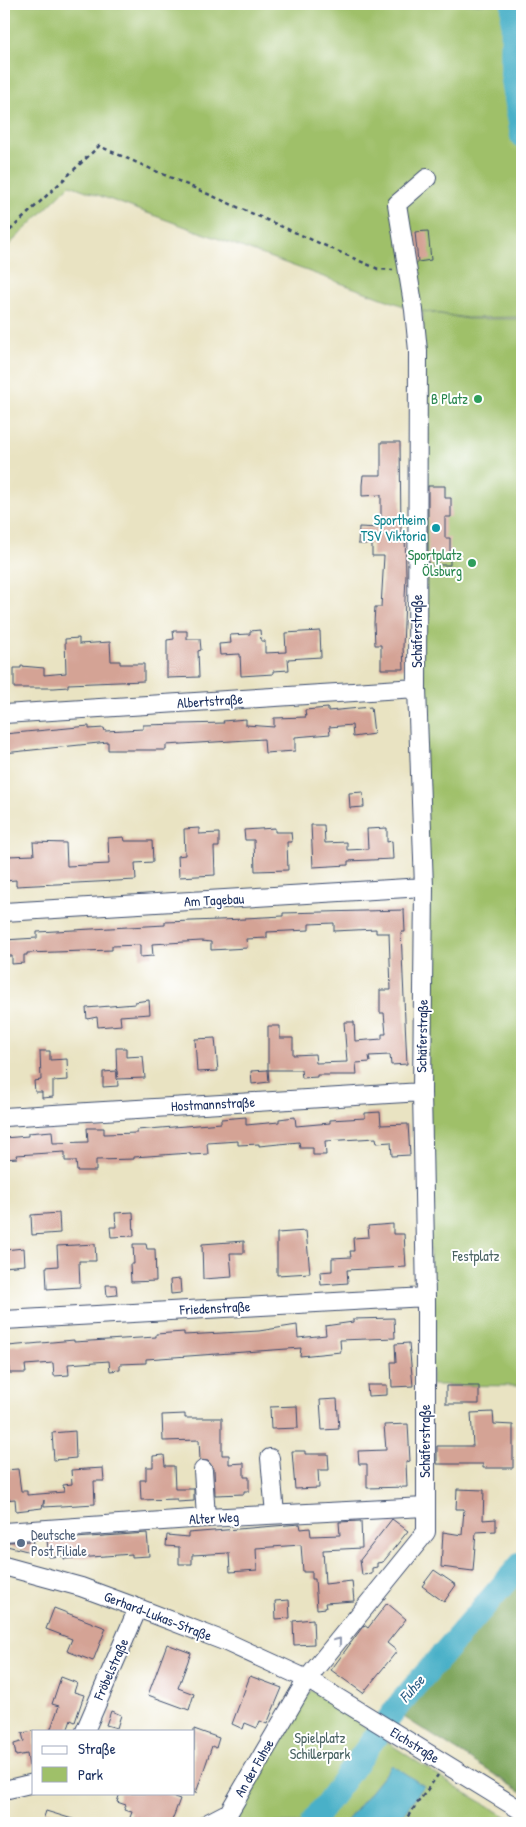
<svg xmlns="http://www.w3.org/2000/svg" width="526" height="1827" font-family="'Patrick Hand',sans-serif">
<rect width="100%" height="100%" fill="#fff"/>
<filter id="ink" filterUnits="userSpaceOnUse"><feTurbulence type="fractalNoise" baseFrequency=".02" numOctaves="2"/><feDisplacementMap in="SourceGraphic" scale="10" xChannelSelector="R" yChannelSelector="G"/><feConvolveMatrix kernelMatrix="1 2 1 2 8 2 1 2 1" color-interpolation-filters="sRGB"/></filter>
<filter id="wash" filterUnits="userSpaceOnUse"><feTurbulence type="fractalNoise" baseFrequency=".0096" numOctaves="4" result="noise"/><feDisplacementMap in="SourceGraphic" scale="20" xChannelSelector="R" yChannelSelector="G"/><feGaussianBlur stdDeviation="1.12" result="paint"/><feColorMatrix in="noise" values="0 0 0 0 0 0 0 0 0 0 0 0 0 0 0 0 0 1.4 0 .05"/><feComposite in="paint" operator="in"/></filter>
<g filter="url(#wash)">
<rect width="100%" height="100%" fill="#e9e3c2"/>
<path fill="#9fc069" stroke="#5d7864" d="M4 4H522V17L505 36C504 77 508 117 522 156V317L467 318 423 311 467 319H522V1386L432 1385 420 688 423 313 70 185 4 250Z
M311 1690 376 1734 308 1823H241L234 1813Z
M381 1738 457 1788 518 1823H319Z"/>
<path fill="#7fa65d" stroke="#4d6a5e" d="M522 1554V1792L391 1709Z"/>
<path fill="#49b0c8" stroke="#327093" d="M392 1765 424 1786 396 1823H345Z"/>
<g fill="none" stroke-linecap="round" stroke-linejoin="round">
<path stroke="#49b0c8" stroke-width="24" d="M513 4 512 74 522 136
M312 1823 401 1702 522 1563"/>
</g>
<g id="blocks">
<path fill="#d4a395" d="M428 231 431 260 418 262 415 232Z
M381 442H400L401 531H405L406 575 403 647 404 669H381V645H375L374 623 375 607H381L384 556H372V544H358L359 527 381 528V495L362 496V485L363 475H381Z
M428 486H445V498H451V517H445V538H450V565H428Z
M260 630 261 641H265V653L286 652 285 633 320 631 321 657 288 659 289 670 273 671V674L241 676 240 654 220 655 219 644 231 643 230 635 250 634V631Z
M173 631H187V639H200L201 650 198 651 199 677 167 678V640L174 639Z
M79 638V644L110 642 111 661H120V664H144V681L68 684V687L54 688H14V668H21V666L44 668V675L66 673 65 639Z
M371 707 374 734 353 737 352 725 329 727 330 734 295 737V751L265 753 264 739 166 745V750H108V742L4 753V734L89 726V729L104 728 105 731 143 729V725L224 723 223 721 246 719V725L274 727V718L306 717 305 710 328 708V711Z
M363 792 364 807 350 808 349 793Z
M311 825H324L325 843 347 842V850L368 849 367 829 387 828V842L392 841 393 859 348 861V865L313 867Z
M199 828V834L219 833V847H214L215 875 179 877 178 856 185 855 184 829Z
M275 828V832H291L292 842H287L288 870 255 871 254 840H245L244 830Z
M124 837 125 841H152L153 862 135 863 136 880 16 886V880L4 881V868H8V856L34 855 33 842 66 843 67 866 109 864 108 838Z
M404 910 405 932H401L407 1064 391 1065 390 1055 369 1056 370 1062 356 1063 357 1075H317V1077L302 1078 301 1070H268V1026H280V1038H293V1055L315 1054 316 1063 347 1062 344 1022H354L355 1041 382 1039V1034H386L384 1013H380V990H391L389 933H376V929L334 931V923L309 924V930L267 932V938L246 939 247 948 211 950V942L201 941 152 944 153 956 140 957V945L112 946V950L27 953V955H24V963L12 964V956H4V940L37 938V932L165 925V922L245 919V918L283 916V913Z
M149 1000 150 1014 120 1016 121 1025 98 1027 97 1017 87 1019 86 1008 135 1004V1002Z
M215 1038 218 1071 197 1072 195 1039Z
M116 1048H126V1057L143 1056 145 1078 117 1079Z
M40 1051H50V1060L67 1059 68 1080 53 1081V1097L42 1098V1092H35L34 1081 41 1080Z
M268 1070 269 1082 252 1084 251 1071Z
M117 1071 118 1086 103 1087V1072Z
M380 1112 381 1125 408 1124 410 1155 392 1156 391 1142 377 1143 376 1138 325 1141 326 1155H313V1148H300L299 1142 259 1146V1144L238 1145V1141L207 1143 208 1154 190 1155V1153L134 1157V1159L96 1160V1171H77L76 1161H65V1152L16 1155 17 1158 4 1159V1138L28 1136V1133L52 1131 53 1143 88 1142 87 1128H104V1134L137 1133V1130L221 1123V1119L246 1117V1125L279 1122V1119L295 1117 296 1126 330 1123V1120L365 1118V1113Z
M133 1212 134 1236 111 1237 110 1227H116L115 1213Z
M59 1213 60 1233 32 1235 31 1215Z
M393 1224V1234H404L406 1267 347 1270 348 1283 321 1285 320 1272 332 1271V1258L351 1257 350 1251H354L353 1238 369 1237 368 1226Z
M306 1231 310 1273 277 1275V1233Z
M244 1241V1253H230L232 1277 203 1279 202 1244Z
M95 1244 96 1261H79L80 1287 47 1289 46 1267 58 1266 57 1246Z
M133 1244H146L147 1249H155L156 1281 131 1282 130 1264H134Z
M24 1248 25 1265 4 1267V1250Z
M180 1279 181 1293 171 1294 170 1280Z
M106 1285H116L117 1295 107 1296Z
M394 1318 395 1338 340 1340 341 1352 300 1356 301 1348 146 1359V1363L120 1364V1370L110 1371 109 1361 68 1364 69 1375 54 1376 53 1363 25 1365 26 1373H9L8 1346 74 1340V1342L156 1337V1334L184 1332V1335L259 1331 297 1325 298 1338 326 1335 325 1326 353 1322V1319Z
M409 1343 413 1386 392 1387 391 1362H396L395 1344Z
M367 1385H387V1395L368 1396Z
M446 1386H479V1404H446Z
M337 1399 339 1429 322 1430 320 1400Z
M297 1406 298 1428 271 1429 270 1407Z
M493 1412 494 1424 513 1425V1468H483V1464H437V1446H473L471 1413Z
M185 1414V1418H222V1455H229V1464L244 1463V1477H249V1491H244V1494L215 1495 214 1469 208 1461 200 1460 199 1440 163 1441 162 1415Z
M408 1424 410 1461 406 1462 407 1487 367 1488V1464H359L358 1451 386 1450 384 1425Z
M75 1431 76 1458 54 1460 52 1433Z
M292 1451H305V1454H328L329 1470H318L319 1488 295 1489Z
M164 1455 165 1466H174L175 1489H194V1501L177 1502V1499L141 1500 140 1480H146V1467H153V1456Z
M103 1468 104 1481H94L95 1504 44 1507V1500L42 1508 16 1511 15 1499 4 1500V1470L18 1469 21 1491H27V1495L64 1492 63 1485 72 1484 71 1470Z
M457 1489 484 1490 483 1520 496 1519V1531L476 1532 473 1571 441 1567 443 1532 462 1535 464 1509H456Z
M392 1519 408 1531 383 1562 377 1563V1567L372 1568V1574L362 1575 360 1560Z
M361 1521 362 1548 323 1550 325 1584 352 1581 354 1601 325 1603 326 1608 317 1609 315 1579H312V1572H303L301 1545 256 1548 257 1570 230 1572 229 1553 192 1555V1564H179V1547L166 1546 167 1535 188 1537V1533L300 1524 301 1529 310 1528 311 1536 340 1535 339 1522Z
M147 1533 149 1556 132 1557V1554L64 1559V1556L49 1557 47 1540Z
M34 1541 31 1552 7 1546 8 1542Z
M434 1570 456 1585 444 1602 422 1586Z
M289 1600 290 1618 276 1619 275 1601Z
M387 1603 406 1619 387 1643 397 1651 363 1693 331 1670 364 1625 368 1628Z
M54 1608 106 1628 93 1661 67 1651 72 1639 46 1629Z
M313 1619 314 1644 294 1645 293 1621Z
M167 1644 191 1653 178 1688 194 1694 189 1710 148 1695Z
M250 1676 282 1688 267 1724 260 1721 257 1728 245 1723 243 1729 232 1724Z
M61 1677 77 1683 74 1692 84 1695 75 1722 71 1720 67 1731H50L59 1706 52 1704Z
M111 1711 121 1715 117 1728 106 1725Z
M194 1729 219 1738 216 1748 212 1746 196 1793H194Z
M34 1731V1766H29L27 1754 16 1756 14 1744 24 1741 22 1733Z
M120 1793H163L180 1799 171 1823H152L141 1819 140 1823H128L132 1812 124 1810 126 1805 117 1802Z
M46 1811 79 1821 78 1823H42Z"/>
</g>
</g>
<g filter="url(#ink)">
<use href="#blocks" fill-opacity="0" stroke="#3a4a6d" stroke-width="1"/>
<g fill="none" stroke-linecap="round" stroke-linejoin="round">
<defs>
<path id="minor" d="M4 714 417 688
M4 912 424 887
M4 1117 422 1092
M4 1320 426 1297
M270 1458 275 1514
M203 1470 206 1518
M4 1532 206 1518 425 1507
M4 1566 81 1587 138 1608 224 1641 307 1679 522 1811
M85 1731 138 1608
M4 1790 34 1783
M208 1823 229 1812 307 1679 426 1532V1297L422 1092 424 887 417 688 418 351 414 310 397 204 427 178"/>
</defs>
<use href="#minor" stroke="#3a4a6d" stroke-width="20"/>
<path stroke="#3a4a6d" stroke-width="2.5" stroke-dasharray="4 4" stroke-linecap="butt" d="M4 236 99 146 378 269 393 270
M403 1823 438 1775"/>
<use href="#minor" stroke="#fff" stroke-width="18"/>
</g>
<defs><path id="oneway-chevron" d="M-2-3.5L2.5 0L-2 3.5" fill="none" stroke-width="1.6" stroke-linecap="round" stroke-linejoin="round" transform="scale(1.25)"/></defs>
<use stroke="#8d97ae" href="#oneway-chevron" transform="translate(338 1641) rotate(-51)"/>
</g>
<g fill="#2e9e5b" stroke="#fff" stroke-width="2">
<circle cx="478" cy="399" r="5"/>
<circle cx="472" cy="563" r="5"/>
</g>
<circle fill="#0f9aa8" stroke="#fff" stroke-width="2" cx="436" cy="528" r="5"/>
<circle fill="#5c6f8a" stroke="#fff" stroke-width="2" cx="21" cy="1543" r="5"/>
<g text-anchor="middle" stroke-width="4" stroke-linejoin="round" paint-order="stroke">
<g font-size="14" fill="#27864d" stroke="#fff" text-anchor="end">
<text x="468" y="404">B Platz</text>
<text x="462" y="560">Sportplatz<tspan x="462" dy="16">Ölsburg</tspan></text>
</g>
<g font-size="14" fill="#0d838f" stroke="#fff" text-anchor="end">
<text x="426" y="525">Sportheim<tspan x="426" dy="16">TSV Viktoria</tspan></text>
</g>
<g font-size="14" fill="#1b2f5e" stroke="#fff">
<text transform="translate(417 631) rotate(-90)" y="5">Schäferstraße</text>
<text transform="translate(210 701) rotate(-4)" y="5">Albertstraße</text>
<text transform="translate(214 900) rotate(-3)" y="5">Am Tagebau</text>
<text transform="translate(422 1036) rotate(-89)" y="5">Schäferstraße</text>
<text transform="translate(213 1104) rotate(-3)" y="5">Hostmannstraße</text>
<text transform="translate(215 1308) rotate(-3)" y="5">Friedenstraße</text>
<text transform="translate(425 1441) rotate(-90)" y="5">Schäferstraße</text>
<text transform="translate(214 1518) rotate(-3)" y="5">Alter Weg</text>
<text transform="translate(158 1616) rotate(21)" y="5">Gerhard-Lukas-Straße</text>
<text transform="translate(111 1669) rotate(-66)" y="5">Fröbelstraße</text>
<text transform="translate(415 1745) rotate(32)" y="5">Eichstraße</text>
<text transform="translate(254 1768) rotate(-60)" y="5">An der Fuhse</text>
</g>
<g font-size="14" fill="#496262" stroke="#fff">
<text x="476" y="1261">Festplatz</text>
<text x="320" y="1743">Spielplatz<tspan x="320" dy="16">Schillerpark</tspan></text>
</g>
<g font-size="14" fill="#4e5e75" stroke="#fff" text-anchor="start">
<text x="31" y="1540">Deutsche<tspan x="31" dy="16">Post Filiale</tspan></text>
</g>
<g font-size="15" font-style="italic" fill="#2b5c83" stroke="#fff">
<text transform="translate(412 1689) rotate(-49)" y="5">Fuhse</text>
</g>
</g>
<rect width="526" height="1827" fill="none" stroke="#fff" stroke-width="20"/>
<rect x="32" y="1730" width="162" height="65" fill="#ffffff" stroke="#a4acbf"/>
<rect x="42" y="1746" width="25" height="8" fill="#ffffff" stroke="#a4acbf"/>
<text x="78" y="1754" font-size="15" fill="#1b2f5e">Straße</text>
<rect x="42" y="1767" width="25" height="15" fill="#9fc069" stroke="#a4acbf"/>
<text x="78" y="1780" font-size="15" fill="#1b2f5e">Park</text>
</svg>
